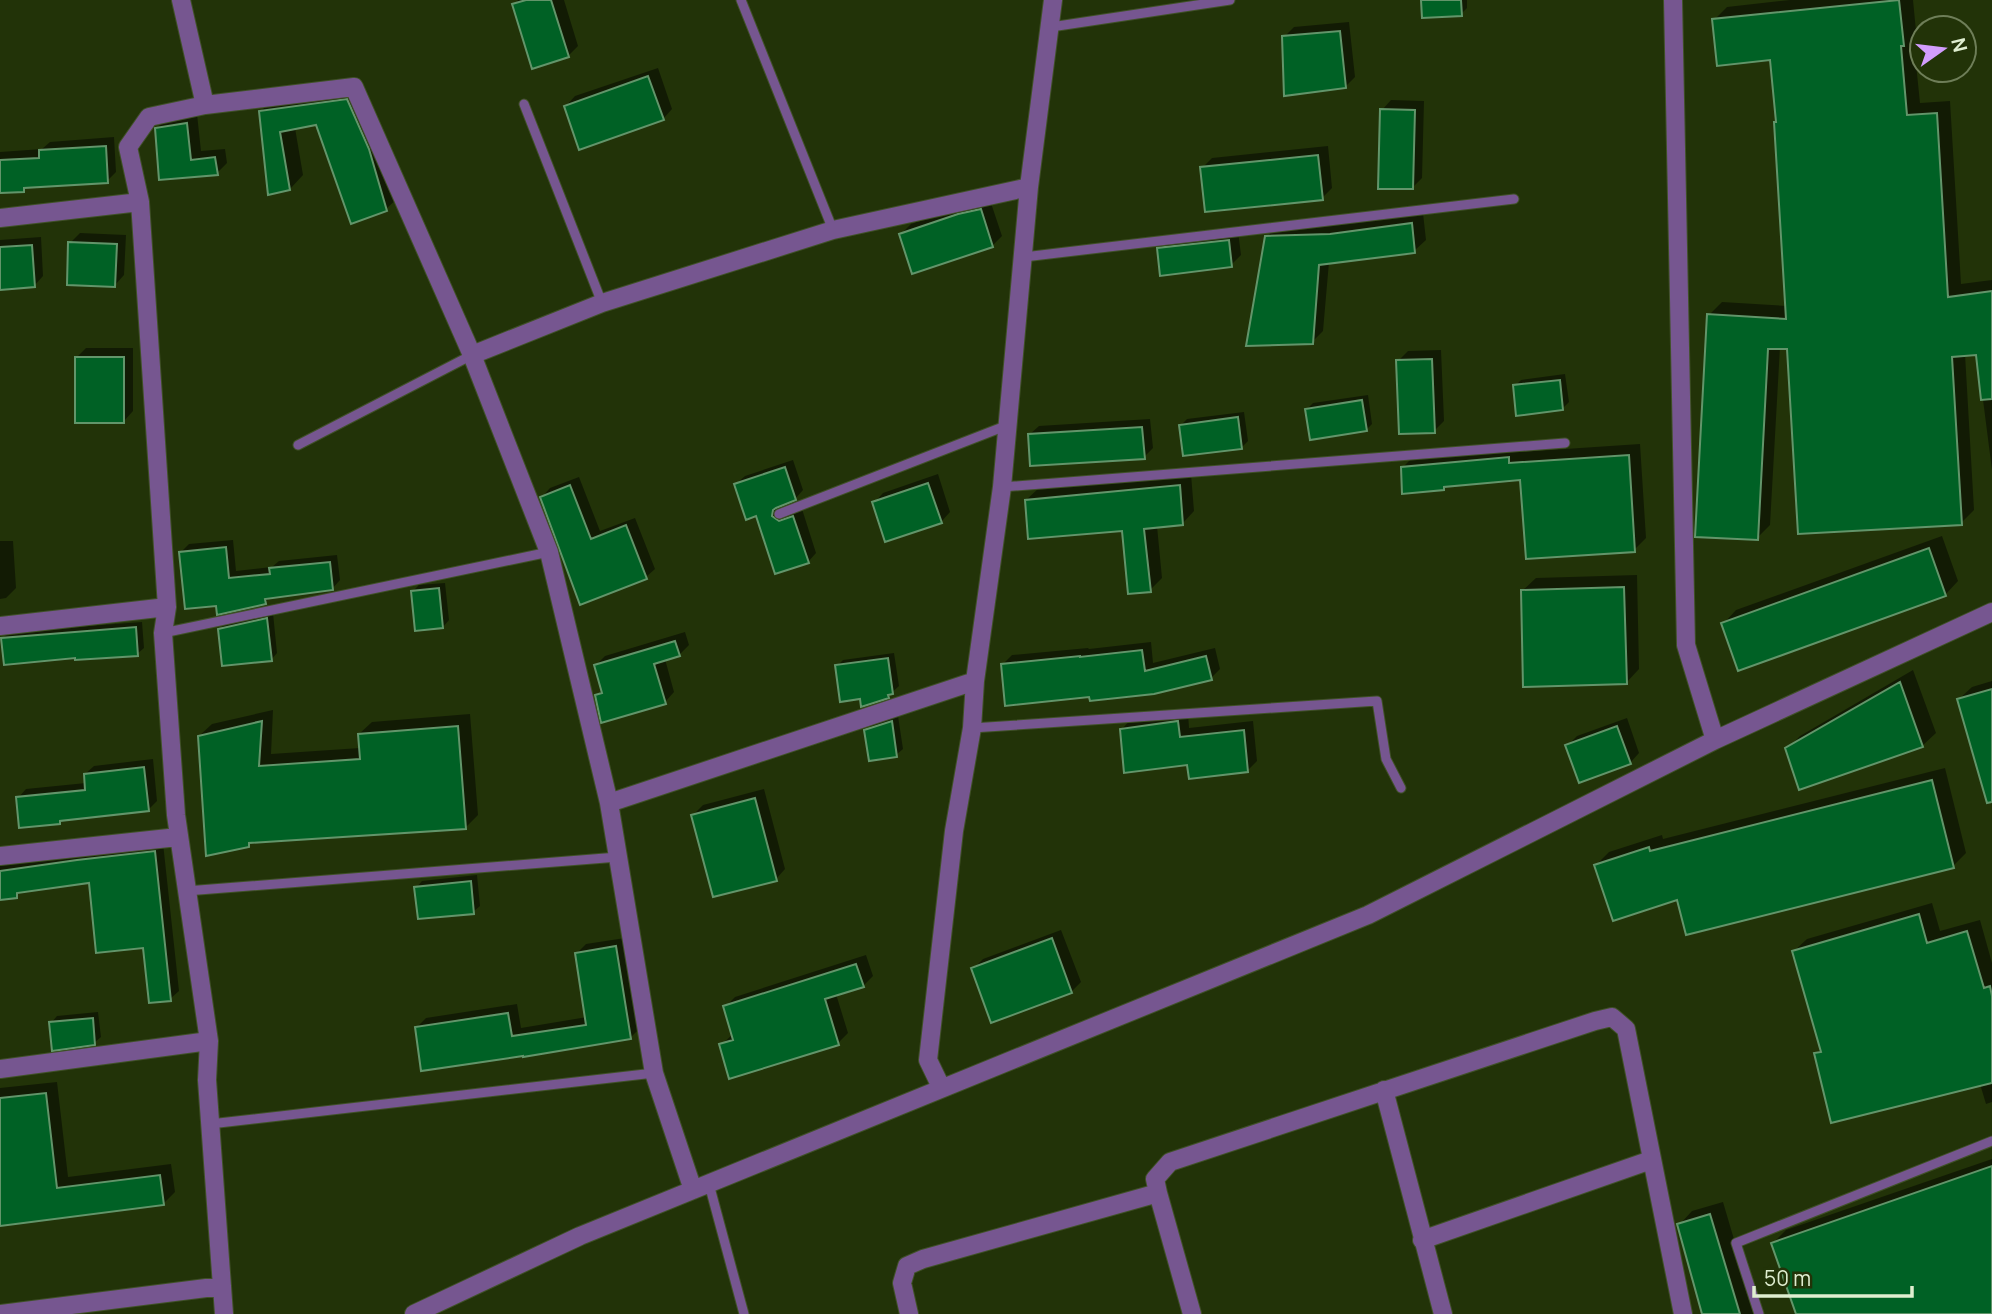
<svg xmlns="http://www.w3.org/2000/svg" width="1992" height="1314" font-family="Manrope,sans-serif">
<rect width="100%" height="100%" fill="#223308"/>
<path fill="#0007" d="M518 0H564L578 46 568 56 514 5Z
M1423 0H1467V8L1461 14Z
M1790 0H1913L1916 31 1913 34 1920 103 1950 101 1961 284 1992 280V470L1977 353 1965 354 1974 510 1961 523 1789 347H1780L1770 525 1757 538 1709 315 1722 302 1787 306 1778 121 1772 58 1714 20 1727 7Z
M1349 22 1355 77 1345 87 1284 37 1294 27Z
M658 68 672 109 663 119 566 106 575 96Z
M360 87 400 196 386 209 318 123 295 128 303 175 290 189 261 111 274 98Z
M1391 100 1424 101 1422 178 1412 188 1382 110Z
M197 114 201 151 225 149 227 163 217 173 161 178 157 128 167 118Z
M114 137 116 172 107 181 27 186 24 190 0 191V152L42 149 50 142Z
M1328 146 1332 188 1322 198 1202 168 1212 158Z
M990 200 1002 236 992 246 901 234 911 224 969 205Z
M1423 213 1426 240 1414 251 1329 262 1323 331 1312 342 1267 237 1278 225Z
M1238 231 1241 255 1231 265 1158 249 1168 239Z
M80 233 126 235 124 275 115 285 70 243Z
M41 237 43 276 34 286 0 288V240Z
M86 348H133V411L124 421 76 358Z
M1441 350 1444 421 1434 431 1398 361 1408 351Z
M1565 374 1569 402 1562 409 1515 386 1521 380Z
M1368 395 1372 424 1366 430 1307 409 1313 403Z
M1244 412 1248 441 1241 448 1181 425 1187 419Z
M1150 419 1153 448 1144 457 1030 434 1039 426Z
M1640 444 1646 538 1634 550 1522 478 1447 485 1443 489 1402 468 1414 456 1520 446 1521 452Z
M793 460 803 490 795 499 780 504V507L788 513 802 509 816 553 808 562 758 514 736 484 745 476Z
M938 474 950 512 941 522 874 503 883 493Z
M1191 474 1194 511 1182 524 1157 526 1162 578 1150 590 1124 529 1026 500 1039 488Z
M579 477 600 531 635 518 655 569 646 577 581 603 542 497 550 488Z
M1942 536 1958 581 1945 595 1723 624 1736 610Z
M233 540 236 571 272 567 279 561 337 555 340 580 332 589 271 596 265 603 181 552 189 544Z
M0 541H13L16 588 6 598 0 599Z
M1637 575 1639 669 1626 683 1522 591 1536 578Z
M445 583 449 620 443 627 413 591 419 585Z
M273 613 277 653 271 660 220 629 226 623Z
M142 622 144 648 137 654 3 638 9 632Z
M685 632 689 645 679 655 665 659 674 692 665 702 597 696 603 690 596 665 605 656Z
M1151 642 1153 663 1215 648 1220 669 1211 678 1091 695 1003 664 1012 655 1088 648 1089 649Z
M894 653 899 686 888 696 861 697 837 666 843 660Z
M1913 670 1936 733 1922 746 1787 749 1800 736Z
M1992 681V783L1959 699 1972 687Z
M273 710 271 754 360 748 359 734 372 722 470 714 478 815 466 827 253 841 248 846 199 736 212 724Z
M1188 713 1189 728 1253 721 1257 761 1247 771 1189 763 1122 729 1131 719Z
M898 716 903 749 896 755 866 731 873 724Z
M1627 718 1639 753 1630 763 1567 746 1577 736Z
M153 759 157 801 149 809 62 819 59 822 18 798 26 789 86 783 85 774 94 766Z
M1945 768 1966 853 1953 866 1678 897 1596 865 1609 852 1662 835 1663 839Z
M764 789 785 869 776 879 693 815 703 805Z
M163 843 179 991 170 999 144 946 90 881 22 890 16 896 0 898V865Z
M477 875 480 906 473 912 416 888 422 881Z
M1932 903 1940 931 1980 920 1992 963V1102L1986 1104 1980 1084 1816 1054 1822 1048 1794 951 1807 939Z
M1061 930 1081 982 1071 992 973 969 983 959Z
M625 938 640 1028 631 1037 524 1054 416 1028 426 1018 517 1004 521 1028 587 1017 577 953 586 944Z
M866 955 873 976 863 986 836 994 848 1033 838 1043 731 1076 721 1045 733 1034 725 1007 735 997Z
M98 1012 101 1037 94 1043 51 1023 57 1016Z
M57 1082 68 1177 171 1164 175 1192 163 1204 0 1224V1088Z
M1992 1159V1314H1798L1773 1243 1786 1230Z
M1723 1202 1756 1314H1705L1679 1225 1692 1211Z"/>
<path fill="#006125" stroke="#62956a" stroke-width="2" d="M526 0H551L569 57 532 69 512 4Z
M1421 0H1461L1462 16 1422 18Z
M1899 0 1904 46H1901L1907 115 1937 113 1948 297 1992 291V399L1981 400 1976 355 1952 357 1962 525 1798 534 1787 349H1768L1758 540 1695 537 1707 314 1786 319 1774 122H1776L1770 60 1717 66 1712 19Z
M1340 31 1346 88 1284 96 1282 36Z
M648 76 664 120 579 150 564 106Z
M347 99 369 149 387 211 351 224 316 125 280 132 290 190 268 195 259 111Z
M1380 109 1415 110 1413 189H1378Z
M187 123 191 160 215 157 218 175 159 180 155 128Z
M106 146 108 183 24 188V192L0 193V160L39 158V150Z
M1318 155 1323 200 1205 212 1200 167Z
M981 209 993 247 912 274 899 234 958 214Z
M1412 223 1415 253 1319 265 1313 344 1246 346 1265 236 1330 234Z
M1229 240 1232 267 1160 276 1157 248Z
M68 242 117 244 115 287 67 285Z
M32 245 35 287 0 290V247Z
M75 357H124V423H75Z
M1432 359 1435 433 1399 434 1396 360Z
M1560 380 1563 410 1516 416 1513 385Z
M1362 400 1367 431 1310 440 1305 409Z
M1238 417 1242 449 1183 456 1179 425Z
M1142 427 1145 459 1030 466 1028 434Z
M1629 455 1635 552 1526 559 1520 480 1444 487V490L1402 494 1401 467 1509 457V463Z
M785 467 796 500 776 508 773 510 772 516 779 521 793 516 809 563 775 574 756 516 746 520 734 484Z
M928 483 942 523 885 542 872 502Z
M570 485 591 539 626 525 647 579 580 605 540 497Z
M1180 485 1183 525 1144 529 1151 592 1128 594 1122 531 1028 539 1025 500Z
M226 547 229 578 270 574 269 568 330 562 333 590 265 599 266 604 217 615 216 606 185 609 179 552Z
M1929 548 1946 596 1738 671 1721 623Z
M1624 587 1627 684 1523 687 1521 590Z
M439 588 443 628 415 631 411 591Z
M267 618 272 661 222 666 218 629Z
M136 627 138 656 75 660V658L4 665 1 638Z
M675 641 680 656 654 664 666 704 601 723 595 695 602 693 594 665Z
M1142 650 1145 671 1206 656 1212 680 1154 694 1090 701 1089 697 1005 706 1001 664 1080 656V657Z
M888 658 893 694 888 695 889 698 861 707 860 699 840 702 835 665Z
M1900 682 1923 747 1799 790 1785 748Z
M1992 689V802L1987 803 1957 699Z
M262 721 259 766 360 759 358 734 458 726 466 829 249 843V847L206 856 198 736Z
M892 721 897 757 869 761 864 730Z
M1178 721 1180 737 1244 730 1248 772 1189 779 1187 765 1124 773 1120 729Z
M1617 726 1631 764 1579 783 1565 745Z
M144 767 149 811 60 821V824L19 828 16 797 85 790 84 774Z
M1932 780 1954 868 1686 935 1677 900 1613 921 1594 865 1649 847 1650 851Z
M755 798 777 881 713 897 691 815Z
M155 851 171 1001 149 1003 143 948 96 953 89 883 17 893V898L0 900V871L77 860Z
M471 881 474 914 418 919 414 887Z
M1919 914 1927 943 1967 931 1984 988 1990 986 1992 996V1083L1831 1123 1814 1053 1821 1052 1792 951Z
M1052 938 1072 993 991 1023 971 968Z
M616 946 631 1039 523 1057V1056L421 1071 415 1027 508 1013 512 1036 586 1025 575 953Z
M856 964 864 987 825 999 839 1045 729 1079 719 1044 733 1040 723 1006Z
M93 1018 95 1045 52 1051 49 1022Z
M46 1093 57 1188 160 1175 164 1205 0 1226V1098Z
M1992 1166V1314H1796L1771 1243Z
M1710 1214 1740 1314H1702L1677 1224Z"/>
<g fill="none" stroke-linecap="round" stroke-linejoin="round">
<defs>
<path id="service" d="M741 0 833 230
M1051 27 1230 0
M524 104 602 303
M1024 257 1514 199
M298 445 472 355
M1002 487 1565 443
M779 514 1008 425
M163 633 549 552
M972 728 1377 701 1386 759 1401 788
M186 891 618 857
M210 1124 654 1073
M709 1184 744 1314
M1759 1314 1736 1243 1992 1141"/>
<path id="minor" d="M181 0 205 105 149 117 128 147 140 202 167 607 163 633 176 815 209 1041 207 1080 224 1314
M1673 0 1686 645 1715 740
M205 105 354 87 472 355 602 303 833 230 1029 187
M0 218 140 202
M472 355 549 552 609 803
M0 626 167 607
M0 856 178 837
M0 1069 209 1041
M941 1087 928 1060 954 831 972 728 975 681 1002 487 1029 187 1053 0
M1384 1090 1443 1314
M693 1190 654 1073 609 803 975 681
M1158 1193 1192 1314
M1422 1240 1651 1160
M0 1314 222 1286
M414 1314 580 1236 1368 915 1715 740 1992 612
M909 1314 902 1283 907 1266 923 1259 1158 1193 1155 1179 1170 1162 1595 1021 1612 1017 1626 1029 1683 1314"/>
</defs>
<use href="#service" stroke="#405128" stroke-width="11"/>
<use href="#minor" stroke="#405128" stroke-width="20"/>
<use href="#service" stroke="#765690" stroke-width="9"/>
<use href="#minor" stroke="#765690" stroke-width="18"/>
</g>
<g transform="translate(1943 49) rotate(76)"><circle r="33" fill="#223308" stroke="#6e7e58" stroke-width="2"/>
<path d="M0-5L12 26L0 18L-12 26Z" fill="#d29dfd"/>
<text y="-10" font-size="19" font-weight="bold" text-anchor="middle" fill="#dfeed0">N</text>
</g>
<path d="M1754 1286v10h158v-10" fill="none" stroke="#dfeed0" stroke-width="3.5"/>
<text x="1764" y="1286" font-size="21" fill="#dfeed0" stroke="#223308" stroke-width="5" paint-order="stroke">50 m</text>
</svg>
